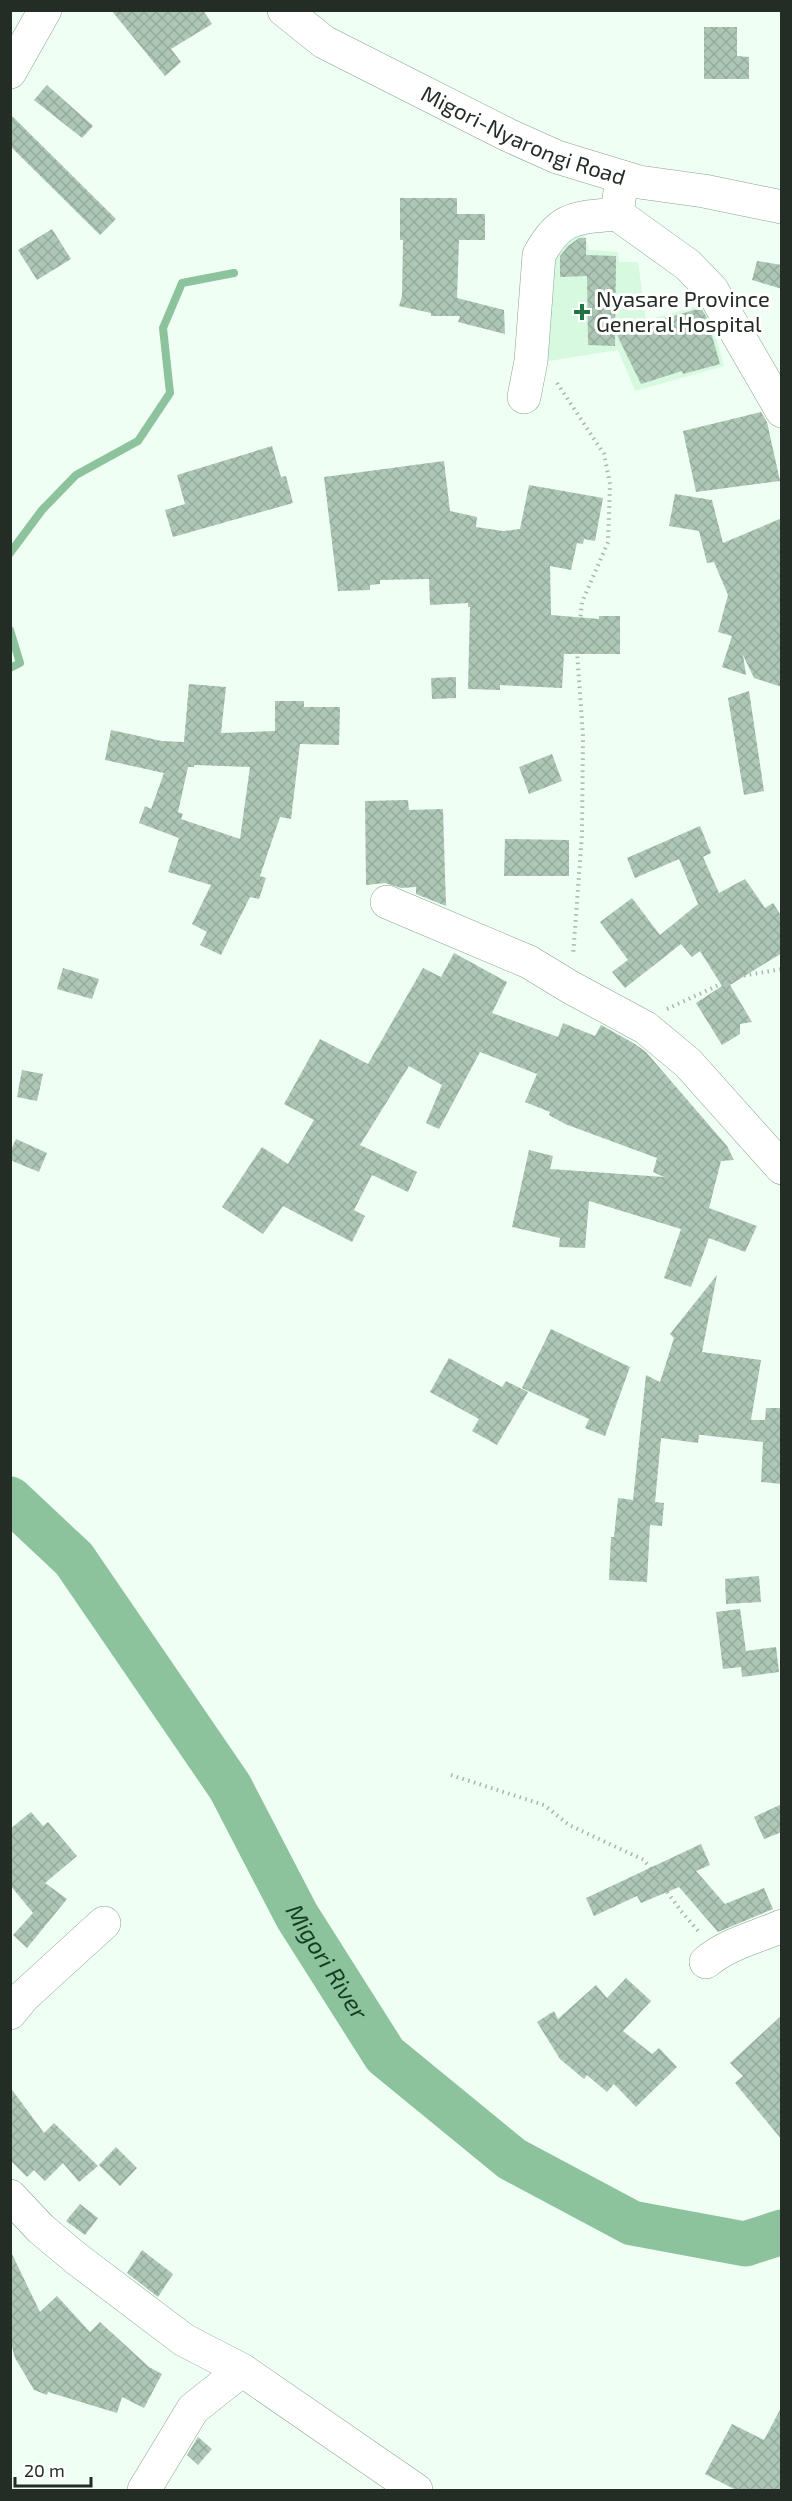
<svg xmlns="http://www.w3.org/2000/svg" width="792" height="2501" font-family="'Exo 2',sans-serif">
<defs>
<pattern id="building-cross-hatch" width="8" height="8" patternUnits="userSpaceOnUse" patternTransform="scale(1.5)"><rect width="8" height="8" fill="#adc7b4"/><path d="M0 0l8 8M0 8l8-8" fill="none" stroke="#95ab9b"/></pattern>
</defs>
<rect width="100%" height="100%" fill="#effff3"/>
<path fill="#d7f9e0" d="M584 233 589 250 618 252 619 262H638L646 320 707 304 724 366 635 391 618 350 518 366 523 257Z"/>
<g fill="none" stroke-linecap="round" stroke-linejoin="round">
<path stroke="#8cc29c" stroke-width="8" d="M10 553 42 510 76 475 138 441 170 393 163 328 182 283 234 273
M10 630 20 663 10 668"/>
<path stroke="#8cc29c" stroke-width="45" id="s1" d="M10 1499 74 1559 230 1787 297 1916 385 2055 512 2159 632 2223 745 2244 782 2232"/>
</g>
<path fill="url(#building-cross-hatch)" fill-rule="evenodd" d="M111 10H203L212 24 171 49 181 62 165 76Z
M704 27H737V56L749 57V79H704Z
M47 85 93 126 82 138 34 100Z
M10 114 116 219 100 235 10 146Z
M400 198H457V214H485V240H459L457 298 504 310 505 334 458 322 460 316H431V313L399 306 402 296 403 240H400Z
M52 229 71 259 37 280 18 250Z
M579 238H586V255L616 256 615 346 588 345 587 276 560 277V256L568 246Z
M757 261 782 265V289L752 280Z
M701 308 707 318 720 364 683 374 682 371 641 384 616 333Z
M761 412 767 422 780 481 696 492 683 431Z
M272 446 281 477 286 476 293 503 173 537 165 510 185 504 177 475Z
M444 461 450 511 477 517 476 527 503 531 520 529 529 485 603 498 595 541 584 539 583 544 577 543 571 570 550 566 551 615 599 619V616H620V654H564L562 688 500 685V690L468 689 470 607H468V603L430 605 429 579 380 580V584L370 585V590L338 591 324 477Z
M675 494 712 500 723 543 782 518V687L754 678 743 655 746 675 722 667 732 636 718 632 728 595 714 562 707 563 699 531 669 526Z
M456 677V698L432 699 431 678Z
M189 684 226 687 221 733 275 731V701H304V707H340L339 745 300 744 291 819 280 817 260 876 266 878 259 899 250 897 221 955 200 945 207 932 192 924 211 885 168 872 179 838 139 823 145 806 151 809 164 773 105 760 111 730 162 741 184 742ZM194 765 250 767 240 839 181 819 183 814 178 812 188 767H194Z
M749 691 764 791 744 795 728 698Z
M552 754 562 781 529 794 519 767Z
M408 800 409 810 443 809 446 906 416 894V887L401 888 385 883 366 885 365 801Z
M700 826 711 853 703 857 719 893 745 879 765 908 773 903 782 917V953L730 985 752 1022 740 1024V1034L722 1045 696 1003 722 986 700 951 692 957 681 944 625 988 612 972 628 960 600 922 632 898 660 935 698 904 679 859 635 878 627 858Z
M505 839 569 840V876H504Z
M454 953 507 982 492 1013 558 1037 563 1023 595 1036 601 1025 635 1044 646 1052 727 1146 734 1160 721 1161 709 1208 757 1226 745 1252 709 1238 691 1287 664 1278 681 1229 589 1201 585 1248 559 1247 560 1238 512 1227 529 1150 553 1156 550 1169 664 1177 653 1172 657 1158 565 1124 549 1115 550 1112 525 1102 537 1074 480 1052 439 1129 426 1123 442 1085 409 1066 360 1145 417 1172 408 1192 372 1175 354 1210 365 1216 352 1242 283 1206 263 1234 222 1207 262 1147 288 1164 314 1120 284 1104 320 1039 368 1064 423 968 441 977Z
M63 968 99 979 92 999 57 989Z
M22 1070 43 1074 37 1101 17 1097Z
M16 1139 47 1153 39 1172 10 1160V1152Z
M717 1275 702 1352 761 1360 751 1420H765L766 1408H782V1484L761 1482 763 1442 702 1435H699L698 1443 661 1438 655 1502 664 1503 662 1526 650 1525 647 1582 609 1580 611 1537H614L618 1498 633 1500 646 1375 660 1382 674 1338 670 1334Z
M551 1329 630 1367 605 1436 585 1428 589 1419 522 1388Z
M449 1358 502 1387 506 1381 528 1392 497 1445 472 1431 479 1419 430 1392Z
M759 1576 761 1602 726 1604 725 1579Z
M740 1609 746 1651 776 1647 779 1672 742 1677 741 1667 723 1669 716 1612Z
M782 1804V1832L764 1839 754 1817Z
M31 1812 43 1826 48 1822 77 1856 45 1883 67 1899 27 1948 13 1935 33 1913 10 1885V1829Z
M701 1844 710 1865 696 1871 725 1904 764 1888 773 1909 718 1932 679 1887 641 1903 637 1896 594 1916 586 1898Z
M626 1978 651 2001 623 2031 652 2054 659 2048 677 2067 636 2107 614 2084 607 2092 587 2075 584 2079 560 2059 537 2022 554 2011 558 2019 596 1985 607 1998Z
M782 2015V2140L735 2083 743 2076 730 2063Z
M10 2087 44 2133 54 2123 98 2166 79 2182 63 2163 45 2181 34 2170 27 2177 10 2160Z
M116 2147 137 2168 120 2186 99 2165Z
M80 2204 98 2218 85 2235 66 2221Z
M10 2250 40 2312 57 2296 90 2332 100 2322 149 2367 162 2374 144 2408 122 2397 117 2413 48 2392 47 2395 34 2390 15 2358 10 2340Z
M142 2250 173 2274 158 2297 127 2273Z
M782 2406V2490H736L705 2474 732 2424 764 2440Z
M198 2437 212 2449 198 2465 187 2455Z"/>
<g fill="none" stroke-linecap="round" stroke-linejoin="round">
<defs>
<g id="minor">
<path id="s2" d="M284 10 324 42 508 135 557 157 639 182 704 191 782 207"/>
<path d="M10 72 45 10"/>
<path d="M622 177 617 214 688 265 712 290 782 411"/>
<path d="M524 397 531 361 539 255C560 216 575 218 617 214"/>
<path d="M387 902 529 962 570 987 646 1028 688 1063 782 1168"/>
<path d="M706 1962C729 1943 755 1938 782 1926"/>
<path d="M10 2013 23 1997 104 1923"/>
<path d="M10 2196 41 2229 77 2259 184 2340 242 2370 416 2490"/>
<path d="M144 2490 193 2409 242 2370"/>
</g>
</defs>
<use href="#minor" stroke="#89a290" stroke-width="34"/>
<path stroke="#a9b6ac" stroke-width="4" stroke-dasharray="1.5 4.5" stroke-linecap="butt" d="M557 383 604 454 610 484 608 542 582 602 577 651 583 736 582 834 573 956
M667 1009 736 977 782 969
M451 1775 544 1805 569 1825 644 1860 681 1911 699 1932"/>
<use href="#minor" stroke="#fff" stroke-width="33"/>
</g>
<path fill="#237444" stroke="#fff" stroke-width="2" d="M579 303h6v6h6v6h-6v6h-6v-6h-6v-6h6z"/>
<g text-anchor="middle" stroke-width="6" stroke-linejoin="round" paint-order="stroke">
<g font-size="22" fill="#232d26" stroke="#fff">
<text dy="8" stroke="none"><textPath href="#s2" startOffset="272">Migori-Nyarongi Road</textPath></text>
</g>
<g font-size="22" fill="#232d26" stroke="#fff" text-anchor="start">
<text x="596" y="307">Nyasare Province<tspan x="596" dy="25">General Hospital</tspan></text>
</g>
<g font-size="24" font-style="italic" fill="#143e24" stroke="#fff">
<text dy="8" stroke="none"><textPath href="#s1" startOffset="564">Migori River</textPath></text>
</g>
</g>
<rect width="792" height="2501" fill="none" stroke="#232d26" stroke-width="24"/>
<path d="M15 2477v9h76v-9" fill="none" stroke="#232d26" stroke-width="3"/>
<text x="24" y="2477" font-size="18" fill="#232d26" stroke="#ffffff" stroke-width="4.5" paint-order="stroke">20 m</text>
</svg>
